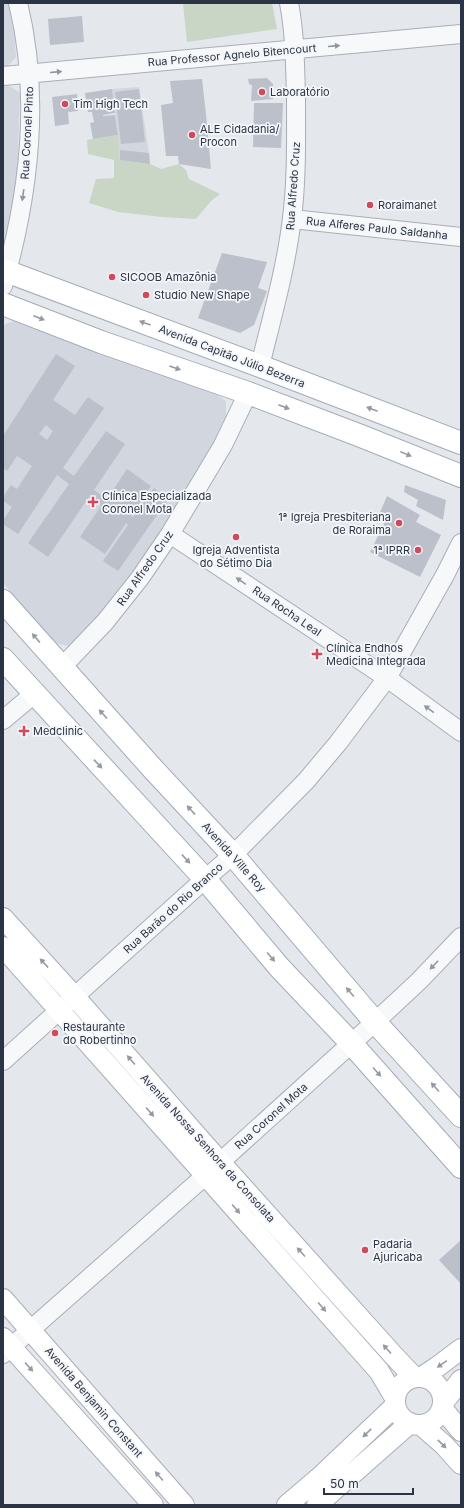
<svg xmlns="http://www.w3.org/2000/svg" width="464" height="1508" font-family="Inter,sans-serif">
<rect width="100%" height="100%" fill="#e4e7ec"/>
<path fill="#d2d6de" d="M3 3H8L14 30 16 57 5 69H3Z
M3 85 10 86 20 93 17 175 7 241 3 261Z
M139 87 149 153 150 164 120 160 118 135 112 89Z
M16 320 209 390 226 401V422L164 530 102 617 72 647 55 643 3 583V325Z"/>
<path fill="#c9d6c5" d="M183 3H272L277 29 187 42Z
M118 135 120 160 150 164 161 169 179 164 186 170 189 179 220 194 211 201 196 219 162 217 118 212 89 203 96 179 114 178V160L88 154 87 140Z"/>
<path fill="#bbc0ca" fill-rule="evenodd" d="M82 16 84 42 50 45 48 19Z
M267 78 273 84V99L251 101 252 85 249 84 248 79Z
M202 79 206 114 211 169 179 164 178 156H166L161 105 173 103 170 81Z
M112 89 115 113 103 115V116L115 115 118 135 93 139 90 123 94 122 92 112H88L85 93Z
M139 89 145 142 121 144 115 92Z
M77 94 78 111 68 112 69 124 55 126 52 97Z
M254 103H283L281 148 253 147Z
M120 150 149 153 150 164 120 160Z
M222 253 267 262 258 288 267 291 254 325 240 333 198 318Z
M56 354 75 366 53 400 75 415 88 397 104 408 63 468 74 476 106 431 125 444 94 490 107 499 127 469 151 486 131 516 133 517 154 488 168 499 118 571 103 561 128 525 126 523 105 554 80 537 101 506 89 497 48 557 28 543 69 484 57 475 18 534 3 524V520L12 507 3 501V497L11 485 17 489 32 466 17 456 7 471 3 468V436ZM46 425 53 431 47 440 39 434Z
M405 485 446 500 443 520 416 506 418 500 404 492Z
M387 496 420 515 416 522 441 535 420 577 370 552 385 522 378 517Z
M461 1240V1284L439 1260Z"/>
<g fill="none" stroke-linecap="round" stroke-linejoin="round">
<defs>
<path id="tertiary" d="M3 76 461 34
M292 219 461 237
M3 286C29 195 41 96 18 3
M260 366C272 317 286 268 292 218 297 178 296 137 296 97 295 65 295 34 289 3
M170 534 387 678 461 732
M61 668 105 622 140 578 170 534 223 445 248 393
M3 720 34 694
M3 1061 205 879 233 855 306 781 338 743 387 678 445 575 461 543
M3 1354 206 1175 375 1022 419 981 461 937"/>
<path id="secondary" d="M3 918 74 996 220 1162 394 1356 414 1377
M3 947 379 1371 395 1398
M3 1299 184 1505
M3 1338 153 1505
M395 1401a24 24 0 1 1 48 0a24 24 0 1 1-48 0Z
M422 1377 437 1367 461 1349
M443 1403 461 1380
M442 1408 461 1431
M421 1425 444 1445 461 1464
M287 1505 321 1476 395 1406
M317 1505 410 1423"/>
<path id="primary" d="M3 270 260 366 461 443
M3 304 101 342 248 393 361 436 461 476
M3 601 153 769 233 855 375 1022 461 1116
M3 659 205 879 279 967 351 1043 461 1167"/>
</defs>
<use href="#tertiary" stroke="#a9aeb7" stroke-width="20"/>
<use href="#secondary" stroke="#a9aeb7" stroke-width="22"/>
<use href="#primary" stroke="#a3abb8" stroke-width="24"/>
<use href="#tertiary" stroke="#f7f8fa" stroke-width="18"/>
<use href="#secondary" stroke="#fff" stroke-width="20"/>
<use href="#primary" stroke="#fff" stroke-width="22"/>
</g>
<defs><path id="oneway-solid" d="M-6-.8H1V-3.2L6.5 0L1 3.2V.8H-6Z"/></defs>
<g fill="#9196a0">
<use href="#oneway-solid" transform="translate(334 46) rotate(-5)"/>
<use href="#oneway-solid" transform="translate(56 72) rotate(-5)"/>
<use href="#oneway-solid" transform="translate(23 195) rotate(98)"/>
<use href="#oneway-solid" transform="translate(241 581) rotate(-146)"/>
<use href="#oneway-solid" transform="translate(429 709) rotate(-144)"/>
<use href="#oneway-solid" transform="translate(434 965) rotate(134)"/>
</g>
<g fill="#959aa2">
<use href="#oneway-solid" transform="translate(39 318) rotate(21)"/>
<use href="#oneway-solid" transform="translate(145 323) rotate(-160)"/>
<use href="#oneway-solid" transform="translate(175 368) rotate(19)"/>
<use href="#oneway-solid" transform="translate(284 407) rotate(21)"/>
<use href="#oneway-solid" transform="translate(372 409) rotate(-159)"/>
<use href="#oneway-solid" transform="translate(406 454) rotate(22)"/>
<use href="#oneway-solid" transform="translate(36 638) rotate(-131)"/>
<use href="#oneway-solid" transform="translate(103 714) rotate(-132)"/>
<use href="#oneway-solid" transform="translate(98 764) rotate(47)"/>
<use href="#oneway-solid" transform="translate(191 810) rotate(-133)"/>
<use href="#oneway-solid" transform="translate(186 859) rotate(47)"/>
<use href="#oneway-solid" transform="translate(271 957) rotate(50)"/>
<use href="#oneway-solid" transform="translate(44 963) rotate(-133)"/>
<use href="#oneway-solid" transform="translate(350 992) rotate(-130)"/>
<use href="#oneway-solid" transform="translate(131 1060) rotate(-131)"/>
<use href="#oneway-solid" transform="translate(377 1072) rotate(48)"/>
<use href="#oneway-solid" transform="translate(435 1087) rotate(-132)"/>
<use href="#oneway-solid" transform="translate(150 1112) rotate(49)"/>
<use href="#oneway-solid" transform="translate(236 1209) rotate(49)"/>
<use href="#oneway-solid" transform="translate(301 1252) rotate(-132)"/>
<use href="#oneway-solid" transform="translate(322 1307) rotate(49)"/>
<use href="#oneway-solid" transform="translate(387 1349) rotate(-132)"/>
<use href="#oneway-solid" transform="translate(442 1364) rotate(145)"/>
<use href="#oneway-solid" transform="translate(29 1367) rotate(48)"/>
<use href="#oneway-solid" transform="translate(367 1433) rotate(136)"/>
<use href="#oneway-solid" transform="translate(442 1444) rotate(44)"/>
<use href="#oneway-solid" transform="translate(159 1476) rotate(-131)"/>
</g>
<g fill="#d1495b" stroke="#f4f6f9" stroke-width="1.5">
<circle cx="262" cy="92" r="4"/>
<circle cx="65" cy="104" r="4"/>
<circle cx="192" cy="135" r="4"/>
<circle cx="370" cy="205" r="4"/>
<circle cx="112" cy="277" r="4"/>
<circle cx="146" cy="295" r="4"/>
<path d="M91 496h4v4h4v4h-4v4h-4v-4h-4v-4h4z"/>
<circle cx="399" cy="523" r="4"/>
<circle cx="236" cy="537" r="4"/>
<circle cx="418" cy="550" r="4"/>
<path d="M315 648h4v4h4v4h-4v4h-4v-4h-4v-4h4z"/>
<path d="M22 725h4v4h4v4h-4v4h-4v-4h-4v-4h4z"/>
<circle cx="55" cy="1033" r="4"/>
<circle cx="365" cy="1250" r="4"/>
</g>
<g text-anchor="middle" stroke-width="3.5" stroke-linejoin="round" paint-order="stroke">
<g font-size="11" fill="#2b3445" stroke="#f4f6f9">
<text transform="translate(232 55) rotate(-5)" y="4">Rua Professor Agnelo Bitencourt</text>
<text transform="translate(27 133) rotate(-87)" y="4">Rua Coronel Pinto</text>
<text transform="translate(293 186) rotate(-86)" y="4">Rua Alfredo Cruz</text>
<text transform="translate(377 228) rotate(6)" y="4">Rua Alferes Paulo Saldanha</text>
<text transform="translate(232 356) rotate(21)" y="4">Avenida Capitão Júlio Bezerra</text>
<text transform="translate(145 568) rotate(-55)" y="4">Rua Alfredo Cruz</text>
<text transform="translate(287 611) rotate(34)" y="4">Rua Rocha Leal</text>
<text transform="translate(234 857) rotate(48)" y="4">Avenida Ville Roy</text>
<text transform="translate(173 908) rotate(-42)" y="4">Rua Barão do Rio Branco</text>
<text transform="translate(271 1116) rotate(-42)" y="4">Rua Coronel Mota</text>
<text transform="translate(208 1148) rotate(48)" y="4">Avenida Nossa Senhora da Consolata</text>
<text transform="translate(94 1402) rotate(49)" y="4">Avenida Benjamin Constant</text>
</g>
<g font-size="11" fill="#2b3445" stroke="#f4f6f9" text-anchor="start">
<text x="270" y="96">Laboratório</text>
<text x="73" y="108">Tim High Tech</text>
<text x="200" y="133">ALE Cidadania/<tspan x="200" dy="13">Procon</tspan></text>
<text x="378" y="209">Roraimanet</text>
<text x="120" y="281">SICOOB Amazônia</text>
<text x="154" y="299">Studio New Shape</text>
<text x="102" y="500">Clínica Especializada<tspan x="102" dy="13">Coronel Mota</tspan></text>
<text x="391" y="521" text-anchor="end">1ª Igreja Presbiteriana<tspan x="391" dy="13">de Roraima</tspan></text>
<text x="236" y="554" text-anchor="middle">Igreja Adventista<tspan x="236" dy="13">do Sétimo Dia</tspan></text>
<text x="410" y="554" text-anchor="end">1ª IPRR</text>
<text x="326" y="652">Clínica Endhos<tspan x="326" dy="13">Medicina Integrada</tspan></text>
<text x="33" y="735">Medclinic</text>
<text x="63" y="1031">Restaurante<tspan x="63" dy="13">do Robertinho</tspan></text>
<text x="373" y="1248">Padaria<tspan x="373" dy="13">Ajuricaba</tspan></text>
</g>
</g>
<rect width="464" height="1508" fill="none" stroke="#2b3445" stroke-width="8"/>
<path d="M324 1488v6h89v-6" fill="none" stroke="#2b3445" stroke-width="2"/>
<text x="330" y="1488" font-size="12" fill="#2b3445" stroke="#f4f6f9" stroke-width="3" paint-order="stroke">50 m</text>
</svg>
